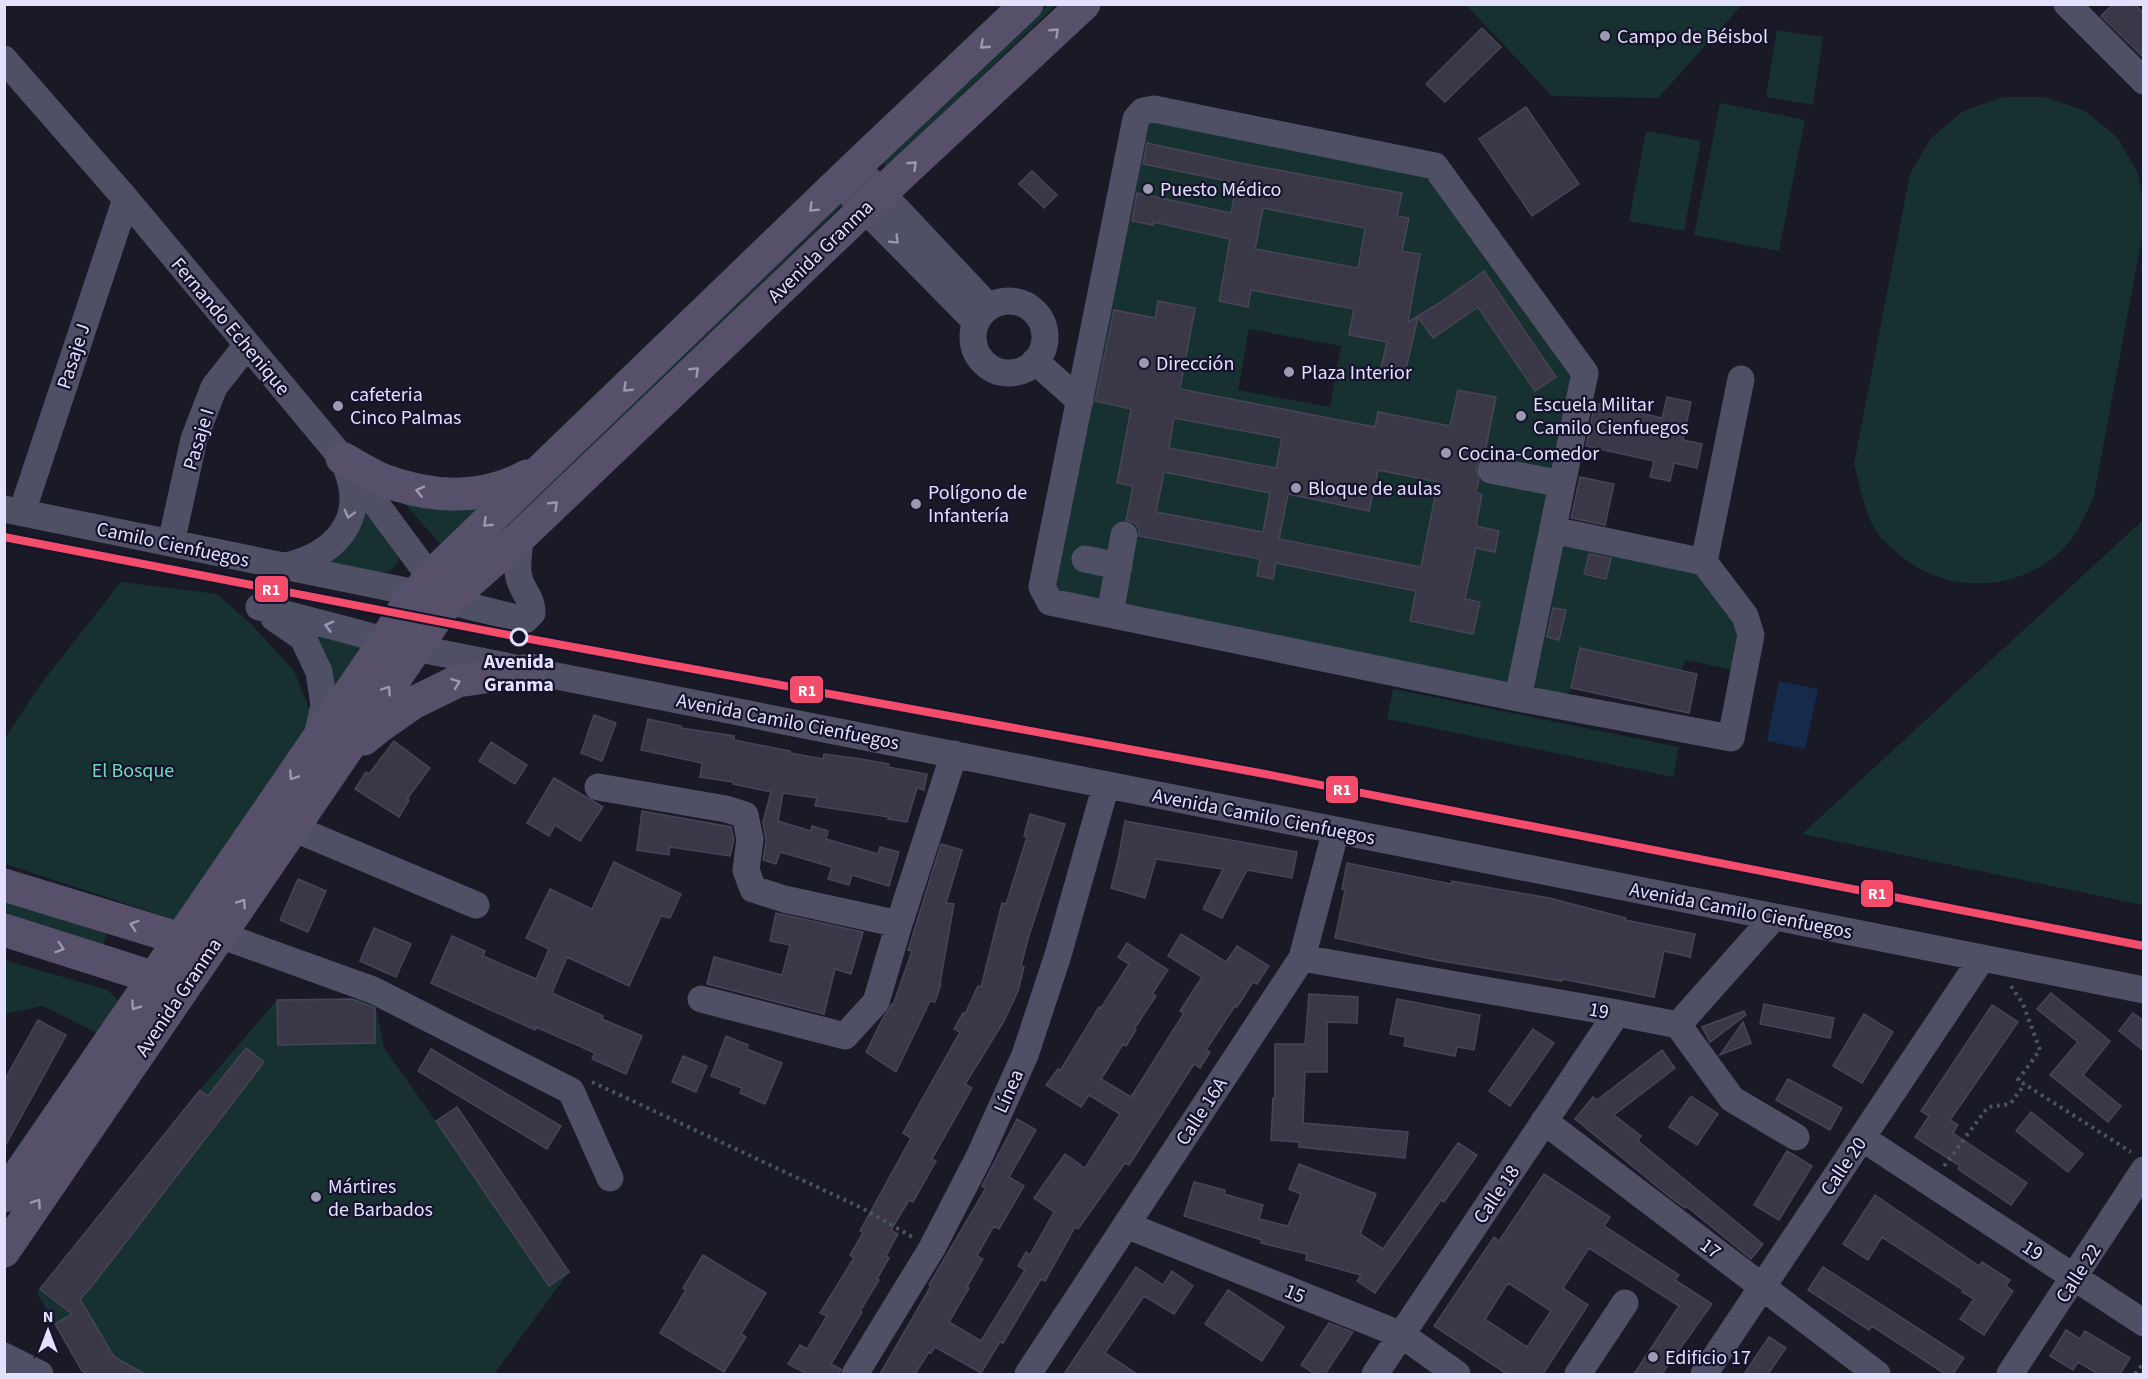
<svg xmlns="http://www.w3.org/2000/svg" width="2148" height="1379" font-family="'Source Sans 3',sans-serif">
<rect width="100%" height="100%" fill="#1a1926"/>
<path fill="#173131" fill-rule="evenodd" d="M1048 5H1056L886 167 882 162Z
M1466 5H1742L1658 98 1552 96Z
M1777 30 1823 37 1813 105 1766 97Z
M2003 97H2045L2085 111 2117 137 2138 173 2143 201 2144 226 2094 496C2084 519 2073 543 2052 559 2002 595 1937 591 1893 549 1889 545 1884 541 1880 537 1864 515 1861 489 1854 464L1910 174 1931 138 1963 111Z
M1720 103 1805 120 1779 251 1694 235Z
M1136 119 1435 166 1585 373 1553 530 1704 562 1745 616 1744 672 1685 660 1682 671 1580 648 1571 688 1568 693 1520 691 1050 602ZM1249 329 1341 346 1330 407 1238 390Z
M1646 131 1701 141 1684 231 1629 221Z
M843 193 849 199 486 548 480 542Z
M364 499 401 548 398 563 392 569 381 574 324 563Z
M401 499 480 506 441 545Z
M2143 520V905L1802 834Z
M121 582 217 594 253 626 294 671 313 718 182 922 5 864V738L40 685Z
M314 635 370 641 332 705Z
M1393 689 1679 747 1673 777 1387 719Z
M5 899 107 932 103 947 5 915Z
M4 960 108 990 119 1002 97 1033 43 1006 5 1014Z
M374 999 384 1048 436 1121 457 1107 569 1272 494 1374H88L82 1371 37 1293 200 1090 277 1000Z"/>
<path fill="#142b4c" d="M1779 681 1818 689 1805 749 1767 741Z"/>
<path fill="#3a3847" stroke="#474458" stroke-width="1.5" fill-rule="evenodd" d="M2113 4H2135L2144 14V58L2101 16Z
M1482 28 1501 47 1445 102 1426 84Z
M1526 107 1579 184 1532 216 1479 139Z
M1147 143 1240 163 1402 193 1397 216 1409 218 1402 251 1420 254 1408 322 1438 304 1484 271 1556 377 1535 391 1478 307 1433 338 1418 317 1405 373 1381 368 1387 342 1349 335 1354 309 1251 290 1248 307 1219 301 1230 239 1153 222V225L1132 221 1137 193 1231 213 1237 183 1143 164ZM1263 208 1365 228 1358 268 1255 249Z
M1032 171 1057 195 1044 208 1019 184Z
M1158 301 1195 308 1180 389 1375 427 1378 412 1450 426 1458 390 1496 397 1484 457 1479 460 1476 468 1479 479 1476 493 1482 494 1476 526 1499 531 1495 552 1476 548 1465 599 1480 602 1473 634 1410 621 1416 591 1276 563 1273 579 1257 576 1260 559 1139 536V529L1135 523 1126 520 1133 486 1117 483 1131 409 1095 401 1114 310 1155 318ZM1174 418 1282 438 1276 468 1169 448ZM1378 470 1438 482 1421 567 1279 539 1288 494 1369 511ZM1164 472 1270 493 1263 532 1156 512Z
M1667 397 1691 402 1683 440 1702 444 1697 468 1674 463 1670 481 1650 477 1654 461 1586 446 1595 403 1662 418Z
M1580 477 1614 484 1605 525 1571 518Z
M1589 554 1611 558 1606 579 1584 574Z
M1553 608 1566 610 1559 640 1547 637Z
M1580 648 1697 674 1689 713 1571 688Z
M594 715 616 723 602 761 581 753Z
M648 719 681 726V728L734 736V740L790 751V753L823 759 824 754 861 759 889 764 888 767 927 774 924 790 917 788 907 822 888 819 889 817 815 806 817 798 783 793 778 821 811 831 812 826 828 831 826 839 878 854 880 847 899 852 889 886 852 875 849 885 828 879 832 867 780 852 776 864 763 860 766 841 763 822 771 792 733 784V782L700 777 702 763 641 750Z
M394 741 430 768 407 799 409 800 399 817 355 789 366 772 369 774Z
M491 742 527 765 515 784 479 761Z
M554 778 603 807 580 841 555 825 549 836 527 823Z
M642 811 731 827 734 840 730 856 670 847 669 855 637 850Z
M1030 814 1065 824 1028 939 1021 966 1024 967 1018 991 1003 1023 965 1084 972 1088 932 1159 936 1161 913 1202 909 1200 891 1230 898 1234 886 1256 889 1258 877 1279 879 1280 860 1311 862 1312 831 1364 841 1369 839 1374H807L788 1364 800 1345 807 1349 827 1316 820 1313 854 1258 850 1255 863 1233 860 1231 911 1138 903 1133 960 1032 954 1029 963 1013 965 1014 978 986 981 987 1002 903 1006 904 1027 837 1024 836Z
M1125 821 1297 852 1292 878 1247 870 1222 918 1203 909 1223 869 1156 859 1145 898 1111 888 1118 860Z
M941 844 962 850 946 903 954 904 940 983 941 984 935 1002 930 1001 896 1072 866 1052 883 1018 892 1004 893 1005 912 951 908 950Z
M614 862 681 894 670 918 661 916 629 986 567 957 552 993 603 1016 602 1019 642 1036 626 1074 592 1059 595 1053 536 1027 535 1030 431 983 452 936 485 951 483 956 536 979 549 949 526 938 550 889 592 909Z
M1347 863 1451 884 1452 881 1549 898 1626 918 1625 920 1695 934 1690 957 1664 951 1654 997 1562 979V981L1436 960 1335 938 1345 890 1342 889Z
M298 879 326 891 308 932 280 920Z
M776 913 863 932 851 974 835 969 824 1014 707 984 714 957 782 975 790 945 770 941Z
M374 928 411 944 396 977 360 961Z
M1181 934 1226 962 1237 946 1269 966 1257 984 1253 982 1237 1007 1235 1006 1206 1050 1210 1052 1200 1068 1194 1064 1129 1165 1125 1163 1078 1229 1075 1227 1045 1281 1041 1279 1003 1343 1000 1342 981 1373 935 1347 931 1353 929 1352 915 1374H880L931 1286 929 1285 986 1188 982 1186 1017 1119 1036 1130 1009 1177 1024 1186 999 1229 994 1226 977 1256 983 1259 967 1287 969 1288 949 1322 981 1341 1025 1270 1018 1266 1026 1252 1030 1255 1054 1212 1034 1198 1065 1154 1085 1168 1120 1114 1089 1095 1081 1107 1046 1085 1058 1069 1060 1071 1099 1007 1101 1008 1129 964 1118 957 1127 943 1168 970 1152 994 1156 996 1134 1029 1136 1030 1126 1046 1123 1044 1101 1079 1131 1097 1184 1013 1180 1011 1202 977 1168 956Z
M2051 993 2110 1041 2083 1075 2121 1106 2108 1122 2050 1075 2078 1042 2037 1009Z
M1309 994 1358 997 1357 1023 1327 1022V1072H1305L1303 1123 1408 1132 1405 1158 1299 1147V1142L1271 1140 1273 1098H1275V1044H1305Z
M352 999 375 1008V1043L278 1045 277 1000Z
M1397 999 1480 1015 1474 1050 1457 1047 1455 1056 1404 1046 1406 1037 1390 1034Z
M1764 1004 1834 1018 1830 1038 1760 1024Z
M1992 1005 2018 1022 1950 1120 1958 1125 1953 1133 2027 1183 2011 1205 1958 1169 1960 1166 1915 1137 1929 1116 1921 1111Z
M1744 1011 1746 1015 1710 1042 1702 1027Z
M2133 1013 2144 1021V1051L2119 1031Z
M1864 1014 1893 1032 1862 1083 1833 1066Z
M38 1020 66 1035 4 1148V1081Z
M1743 1022 1751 1043 1720 1055Z
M1533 1029 1554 1043 1510 1106 1489 1091Z
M726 1036 748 1045 747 1049 782 1063 765 1104 740 1093 742 1088 711 1076Z
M246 1048 264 1062 92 1286 80 1299 114 1357 145 1374H88L82 1371 55 1324 72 1314 40 1289 200 1090 208 1096Z
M431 1049 561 1126 547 1149 418 1071Z
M1662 1050 1675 1068 1614 1115 1641 1136 1638 1141 1763 1244 1751 1259 1686 1206 1685 1208 1671 1198 1575 1119 1593 1097 1597 1100Z
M683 1056 707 1066 696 1092 672 1082Z
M1788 1079 1842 1108 1830 1130 1776 1100Z
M1691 1096 1718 1114 1697 1145 1669 1127Z
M457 1107 569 1272 549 1286 436 1121Z
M2031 1112 2083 1154 2068 1172 2016 1131Z
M1458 1143 1477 1155 1444 1202 1441 1200 1375 1293 1357 1281 1361 1275 1306 1260 1307 1254 1261 1243 1262 1240 1184 1216 1194 1182 1225 1190 1224 1194 1263 1205 1259 1219 1288 1226 1301 1194 1289 1189 1299 1164 1376 1194 1360 1234 1383 1249Z
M1787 1151 1812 1166 1779 1220 1754 1205Z
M1544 1174 1610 1217 1604 1226 1679 1275 1675 1280 1712 1304 1662 1374H1634L1679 1306 1589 1248 1563 1288 1588 1305 1543 1374H1507L1434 1326 1494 1237 1499 1241ZM1508 1283 1551 1311 1527 1347 1485 1319Z
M1875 1195 1979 1266 1982 1262 2010 1280 2006 1286 2013 1291 1984 1335 1960 1319 1974 1299 1962 1292 1963 1290 1882 1237 1868 1260 1843 1244Z
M703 1255 766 1293 741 1334 746 1337 724 1372 660 1333 686 1290 683 1288Z
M1136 1267 1163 1285 1172 1271 1193 1286 1174 1314 1144 1296 1105 1353 1137 1374H1064Z
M1823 1267 1964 1358 1953 1374H1945L1872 1326 1869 1330 1808 1290Z
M1228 1290 1284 1327 1262 1361 1205 1324Z
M1329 1323 1353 1332 1325 1374H1315L1301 1365Z
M2066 1330 2080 1339 2085 1331 2130 1358 2120 1374H2098L2078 1362 2073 1370 2050 1356Z
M1769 1337 1786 1348 1768 1374H1744Z"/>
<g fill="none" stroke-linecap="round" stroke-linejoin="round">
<path stroke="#485562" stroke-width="4" stroke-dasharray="3 4.5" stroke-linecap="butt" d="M2011 986 2023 1004 2040 1050 2018 1080 2131 1152
M592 1082 862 1208 914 1238
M1944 1166 1988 1107 2010 1104 2025 1084
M2135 1374 2144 1362"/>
<path stroke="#4f4f66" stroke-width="27" d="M2067 4 2144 81
M4 59 126 199 342 458 442 593
M1154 109 1435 166 1585 373 1518 698 1050 602 1042 587 1136 119 1143 111Z
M856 166 989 307
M839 183 976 322
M973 337a36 36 0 1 1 72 0a36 36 0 1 1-72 0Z
M1035 361 1080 401
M1491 470 1562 484
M4 509 416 593 525 620 532 613C532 598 525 595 520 581 515 568 519 550 521 536
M22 512 126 199
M171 543 194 439 214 387 247 345
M1085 559 1119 566
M1704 562 1741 379
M286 566C335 554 368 520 346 467
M259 607 415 648 2144 990
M1110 614 1124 535
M274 618 303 638 319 672 324 705 317 737
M1518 698 1731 738 1751 635 1745 616 1704 562 1553 530
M598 787 726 809 745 815 750 839 746 870 753 889 784 899 899 924
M293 828 476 905
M220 935 373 990 571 1091 610 1178
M1302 958 1617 1013 1678 1025 1732 1099 1796 1137
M701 999 845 1036 876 1002 899 924 954 754
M1678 1025 1774 917
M1544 1121 1877 1374
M1862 1138 2144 1323
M1126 1225 1402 1335 1457 1374
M4 1356 40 1374
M855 1374 932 1248 979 1157 1025 1055 1058 955 1106 785
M1028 1374 1302 958 1336 830
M1375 1374 1617 1013
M1578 1374 1625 1303
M1704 1374 1982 958
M2010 1374 2144 1170"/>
<path stroke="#57506a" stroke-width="33" d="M342 458C355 465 369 474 383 480 430 498 482 501 527 476
M364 739 380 726 413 703 458 681 530 670
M4 885 181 939 199 946
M4 930 174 984
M4 1196 385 641 402 613 430 577 856 166 1027 4
M4 1251 448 601 521 536 864 209 1084 4"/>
<defs>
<path id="rail-1" d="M4 537 519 637 1265 774 2144 946"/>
</defs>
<use href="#rail-1" stroke="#16132c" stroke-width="12"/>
<use href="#rail-1" stroke="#f44d6c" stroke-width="8"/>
</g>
<defs><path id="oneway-chevron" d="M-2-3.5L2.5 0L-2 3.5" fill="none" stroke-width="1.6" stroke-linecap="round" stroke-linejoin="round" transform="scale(1.5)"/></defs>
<g stroke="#9c98b4">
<use href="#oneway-chevron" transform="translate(1055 32) rotate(-43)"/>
<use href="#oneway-chevron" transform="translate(984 45) rotate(137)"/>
<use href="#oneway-chevron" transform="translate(913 165) rotate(-43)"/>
<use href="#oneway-chevron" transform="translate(813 208) rotate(136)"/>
<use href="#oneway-chevron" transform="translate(695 371) rotate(-44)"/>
<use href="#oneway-chevron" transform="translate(627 388) rotate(136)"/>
<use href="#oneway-chevron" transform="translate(420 491) rotate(-167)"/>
<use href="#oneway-chevron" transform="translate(554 505) rotate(-44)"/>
<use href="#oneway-chevron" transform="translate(487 523) rotate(136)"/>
<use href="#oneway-chevron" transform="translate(456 683) rotate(-20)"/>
<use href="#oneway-chevron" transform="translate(387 690) rotate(-56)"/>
<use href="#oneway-chevron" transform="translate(293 776) rotate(124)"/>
<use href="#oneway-chevron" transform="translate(242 903) rotate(-56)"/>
<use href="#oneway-chevron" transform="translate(134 925) rotate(-163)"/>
<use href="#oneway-chevron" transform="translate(60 948) rotate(18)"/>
<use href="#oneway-chevron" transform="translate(135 1006) rotate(125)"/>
<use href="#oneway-chevron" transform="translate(37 1203) rotate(-56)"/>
</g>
<g stroke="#9898b2">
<use href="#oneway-chevron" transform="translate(895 240) rotate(45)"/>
<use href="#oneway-chevron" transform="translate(349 514) rotate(105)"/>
<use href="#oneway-chevron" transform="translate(329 626) rotate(-165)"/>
</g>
<g fill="#9c9ab2" stroke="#16132c" stroke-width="2">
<circle cx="1605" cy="36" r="6"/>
<circle cx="1148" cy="189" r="6"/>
<circle cx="1144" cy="363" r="6"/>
<circle cx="1289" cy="372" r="6"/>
<circle cx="338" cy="406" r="6"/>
<circle cx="1521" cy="416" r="6"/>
<circle cx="1446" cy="453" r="6"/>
<circle cx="1296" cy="488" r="6"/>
<circle cx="916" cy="504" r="6"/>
<circle cx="316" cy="1197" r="6"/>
<circle cx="1653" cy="1357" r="6"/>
</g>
<circle fill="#16132c" stroke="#e2e0fd" stroke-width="3" cx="519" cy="637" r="8"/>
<g text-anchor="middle" stroke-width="4.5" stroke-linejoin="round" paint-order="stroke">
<g font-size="20" fill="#e2e0fd" stroke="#16132c" text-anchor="start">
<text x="1617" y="43">Campo de Béisbol</text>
<text x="1160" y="196">Puesto Médico</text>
<text x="1156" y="370">Dirección</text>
<text x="1301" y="379">Plaza Interior</text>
<text x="350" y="401">cafeteria<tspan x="350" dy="23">Cinco Palmas</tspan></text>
<text x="1533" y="411">Escuela Militar<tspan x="1533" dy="23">Camilo Cienfuegos</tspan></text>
<text x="1458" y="460">Cocina-Comedor</text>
<text x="1308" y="495">Bloque de aulas</text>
<text x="928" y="499">Polígono de<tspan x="928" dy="23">Infantería</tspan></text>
<text x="328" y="1193">Mártires<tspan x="328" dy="23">de Barbados</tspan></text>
<text x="1665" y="1364">Edificio 17</text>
</g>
<g font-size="20" fill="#e2e0fd" stroke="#16132c">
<text transform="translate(820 251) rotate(-44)" y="7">Avenida Granma</text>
<text transform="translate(231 326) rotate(50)" y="7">Fernando Echenique</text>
<text transform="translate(73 356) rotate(-72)" y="7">Pasaje J</text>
<text transform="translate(198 439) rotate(-73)" y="7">Pasaje I</text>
<text transform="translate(173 544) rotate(12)" y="7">Camilo Cienfuegos</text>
<text transform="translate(788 721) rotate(11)" y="7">Avenida Camilo Cienfuegos</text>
<text transform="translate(1264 816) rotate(11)" y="7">Avenida Camilo Cienfuegos</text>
<text transform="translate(1741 910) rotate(11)" y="7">Avenida Camilo Cienfuegos</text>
<text transform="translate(178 997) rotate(-56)" y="7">Avenida Granma</text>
<text transform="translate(1599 1010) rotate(10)" y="7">19</text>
<text transform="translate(1008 1091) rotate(-66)" y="7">Línea</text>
<text transform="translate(1201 1111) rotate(-57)" y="7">Calle 16A</text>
<text transform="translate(1843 1166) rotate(-56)" y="7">Calle 20</text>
<text transform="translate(1496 1194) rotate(-56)" y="7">Calle 18</text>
<text transform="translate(1711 1248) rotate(37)" y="7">17</text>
<text transform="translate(2033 1250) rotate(33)" y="7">19</text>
<text transform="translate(2078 1273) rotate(-57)" y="7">Calle 22</text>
<text transform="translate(1295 1293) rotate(22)" y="7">15</text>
</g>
<g font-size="20" font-weight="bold" fill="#e2e0fd" stroke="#16132c">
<text x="519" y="668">Avenida<tspan x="519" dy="23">Granma</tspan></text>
</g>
<g font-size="20" fill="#6edbbb" stroke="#16132c">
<text x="133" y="777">El Bosque</text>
</g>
</g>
<g stroke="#16132c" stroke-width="2">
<rect x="254" y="575" width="35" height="28" rx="6" fill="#f44d6c"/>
<rect x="789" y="675" width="35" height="29" rx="6" fill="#f44d6c"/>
<rect x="1325" y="775" width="34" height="29" rx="6" fill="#f44d6c"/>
<rect x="1860" y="879" width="34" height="29" rx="6" fill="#f44d6c"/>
</g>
<g font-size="16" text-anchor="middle" font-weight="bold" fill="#fff">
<text x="271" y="595">R1</text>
<text x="807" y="696">R1</text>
<text x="1342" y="795">R1</text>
<text x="1877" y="899">R1</text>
</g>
<rect width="2148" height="1379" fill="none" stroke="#e2e0fd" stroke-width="12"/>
<g transform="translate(48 1331)" stroke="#16132c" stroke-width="4.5" paint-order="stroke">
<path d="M0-4.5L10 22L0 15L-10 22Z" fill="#e2e0fd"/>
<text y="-9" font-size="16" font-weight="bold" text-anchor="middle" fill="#e2e0fd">N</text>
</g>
</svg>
